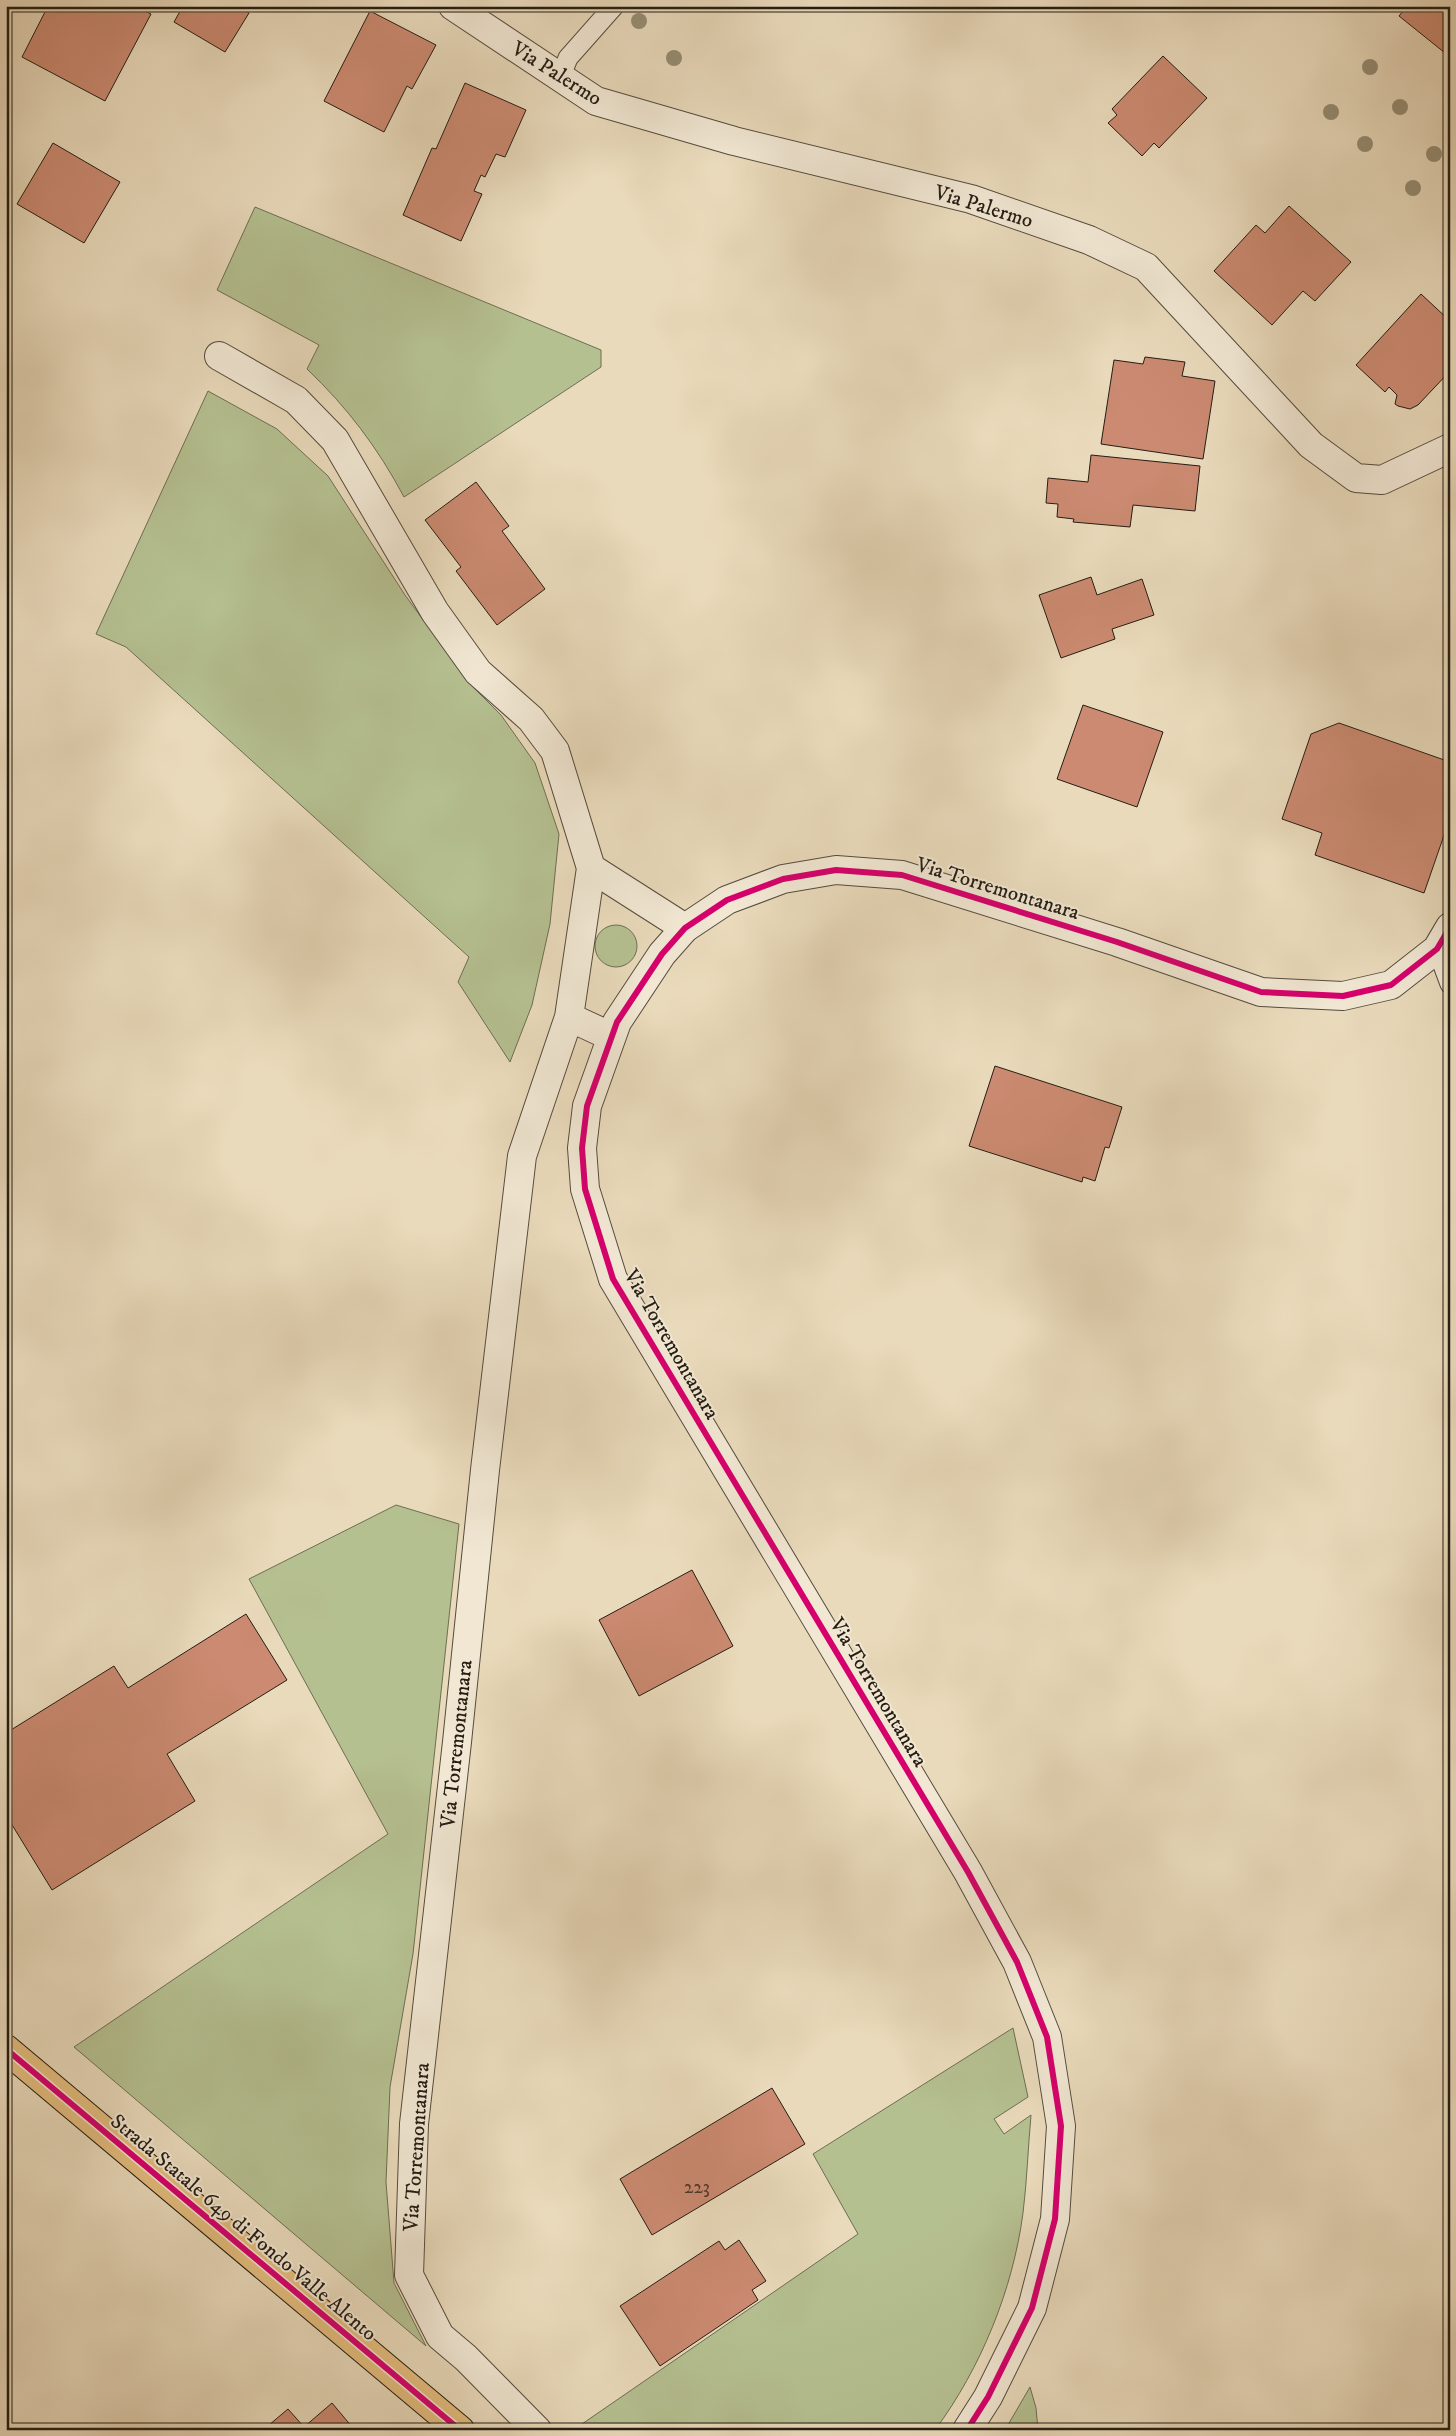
<svg xmlns="http://www.w3.org/2000/svg" width="1456" height="2436" font-family="'IM FELL DW Pica',serif">
<rect width="100%" height="100%" fill="#e9dabb"/>
<filter id="stains"><feTurbulence type="fractalNoise" baseFrequency=".004" numOctaves="4"/><feColorMatrix values="0 0 0 0 .2 0 0 0 0 .09 0 0 0 0 .02 0 0 0 .5 -.17"/></filter>
<radialGradient id="worn" r=".72"><stop offset=".6" stop-color="#630" stop-opacity="0"/><stop offset="1" stop-color="#630" stop-opacity=".3"/></radialGradient>
<path fill="#b5c091" stroke="#6d6e52" d="M255 207 601 350V367L404 497C378 448 347 407 307 369L319 345 217 290Z
M208 391 277 429 328 476 405 595 470 684 501 715 535 763 559 834 550 924 532 1005 510 1062 458 982 469 957 126 647 96 634Z
M595 946a21 21 0 1 1 42 0a21 21 0 1 1-42 0Z
M396 1505 459 1524 413 1954 390 2087 386 2182 394 2283 426 2346 74 2047 388 1834 249 1579Z
M1013 2028 1028 2097 994 2119 1004 2134 1031 2115C1028 2148 1027 2181 1023 2213 1013 2289 981 2368 935 2430H589L582 2424 858 2234 813 2154Z
M1030 2387 1036 2408 1038 2430H1005Z"/>
<path fill="#cb8a71" stroke="#251d13" d="M48 6H136L151 14 105 101 22 57Z
M183 6H244L242 9 249 13 225 52 174 22Z
M1407 6H1450V57L1399 16Z
M370 11 436 45 412 89 407 86 384 132 324 101Z
M1163 56 1207 98 1159 148 1154 143 1142 156 1108 123 1117 115 1112 109Z
M465 83 526 110 505 157 496 154 485 177 481 175 474 191 482 194 461 241 403 215 432 148 436 149Z
M53 143 120 182 84 243 17 204Z
M1289 206 1351 262 1315 301 1303 291 1272 325 1214 271 1256 225 1265 233Z
M1421 294 1450 321V371L1418 405 1410 409 1398 406 1395 404 1397 395 1389 387 1385 392 1356 365Z
M1145 357 1185 362 1182 376 1215 381 1203 459 1101 444 1114 360 1143 364Z
M1091 455 1200 466 1195 511 1133 505 1130 527 1073 522 1074 519 1057 517 1058 504 1046 503 1048 478 1088 482Z
M476 482 509 526 502 531 545 589 497 625 456 571 461 567 425 520Z
M1091 577 1097 595 1142 579 1154 615 1112 629 1115 639 1061 658 1039 595Z
M1083 705 1163 732 1137 807 1057 779Z
M1339 723 1450 762V818L1424 893 1315 855 1322 833 1282 819 1311 734Z
M995 1066 1122 1107 1109 1148 1105 1147 1095 1181 1083 1177 1082 1182 969 1146Z
M692 1570 733 1646 639 1696 599 1620Z
M246 1614 287 1680 167 1754 195 1801 52 1890 6 1815V1733L114 1666 128 1688Z
M772 2088 805 2144 652 2235 620 2179Z
M739 2240 766 2281 752 2290 758 2300 660 2366 620 2306 719 2241 725 2250Z
M332 2403 353 2428 351 2430H263L288 2409 304 2427Z"/>
<g fill="none" stroke-linecap="round" stroke-linejoin="round">
<defs>
<path id="service" d="M560 78 568 58 614 6
M1437 949 1450 984"/>
<path id="minor" d="M453 6 596 101 734 141 971 199 1089 240 1146 267 1311 445 1356 478 1382 480 1450 448
M219 356 296 400 335 440 435 612 478 672 531 719 555 751 591 868 685 928
M591 868 569 1017 610 1036
M537 2430 466 2358 440 2336 409 2275 414 2124 457 1742 485 1470 522 1156 569 1017"/>
<path id="tertiary" d="M967 2430 988 2397 1032 2308 1055 2219 1061 2126 1047 2037 1017 1962 968 1872 613 1279 585 1189 582 1148 587 1106 617 1022 662 954 685 928 727 900 783 879 836 870 902 875 1117 942 1261 992 1343 996 1391 985 1437 949 1450 927"/>
<path id="primary" d="M6 2049 460 2430"/>
</defs>
<use href="#service" stroke="#564c3d" stroke-width="21"/>
<use href="#minor" stroke="#564c3d" stroke-width="30"/>
<use href="#tertiary" stroke="#564c3d" stroke-width="30"/>
<use href="#primary" stroke="#251d13" stroke-width="30"/>
<use href="#service" stroke="#f1e7d3" stroke-width="19"/>
<use href="#minor" stroke="#f1e7d3" stroke-width="28"/>
<use href="#tertiary" stroke="#f1e7d3" stroke-width="28"/>
<use href="#primary" stroke="#e4bd7e" stroke-width="28"/>
<defs>
<path id="cycleway" d="M6 2049 460 2430
M967 2430 988 2397 1032 2308 1055 2219 1061 2126 1047 2037 1017 1962 968 1872 613 1279 585 1189 582 1148 587 1106 617 1022 662 954 685 928 727 900 783 879 836 870 902 875 1117 942 1261 992 1343 996 1391 985 1437 949 1450 927"/>
</defs>
<use href="#cycleway" stroke="#f1e7d3" stroke-width="9"/>
<use href="#cycleway" stroke="#d6006c" stroke-width="6"/>
</g>
<g fill="#958d74">
<circle cx="639" cy="21" r="8"/>
<circle cx="674" cy="58" r="8"/>
<circle cx="1370" cy="67" r="8"/>
<circle cx="1400" cy="107" r="8"/>
<circle cx="1331" cy="112" r="8"/>
<circle cx="1365" cy="144" r="8"/>
<circle cx="1434" cy="154" r="8"/>
<circle cx="1413" cy="188" r="8"/>
</g>
<g text-anchor="middle" stroke-width="4" stroke-linejoin="round" paint-order="stroke">
<g font-size="19" fill="#4e382a">
<text x="697" y="2193">223</text>
</g>
<g font-size="21" fill="#251d13" stroke="#f1e7d3">
<text transform="translate(557 73) rotate(32)" y="7">Via Palermo</text>
<text transform="translate(984 206) rotate(17)" y="7">Via Palermo</text>
<text transform="translate(998 888) rotate(17)" y="7">Via Torremontanara</text>
<text transform="translate(672 1344) rotate(60)" y="7">Via Torremontanara</text>
<text transform="translate(879 1692) rotate(59)" y="7">Via Torremontanara</text>
<text transform="translate(456 1744) rotate(-84)" y="7">Via Torremontanara</text>
<text transform="translate(416 2147) rotate(-86)" y="7">Via Torremontanara</text>
<text transform="translate(244 2227) rotate(40)" y="7">Strada Statale 649 di Fondo Valle Alento</text>
</g>
</g>
<rect width="1456" height="2436" fill="none" stroke="#e9dabb" stroke-width="25"/>
<rect x="8" y="8" width="1441" height="2421" fill="none" stroke="#251d13" stroke-width="2.5"/>
<rect x="12" y="12" width="1431" height="2411" fill="none" stroke="#251d13"/>
<rect width="100%" height="100%" filter="url(#stains)"/>
<rect width="100%" height="100%" fill="url(#worn)"/>
</svg>
